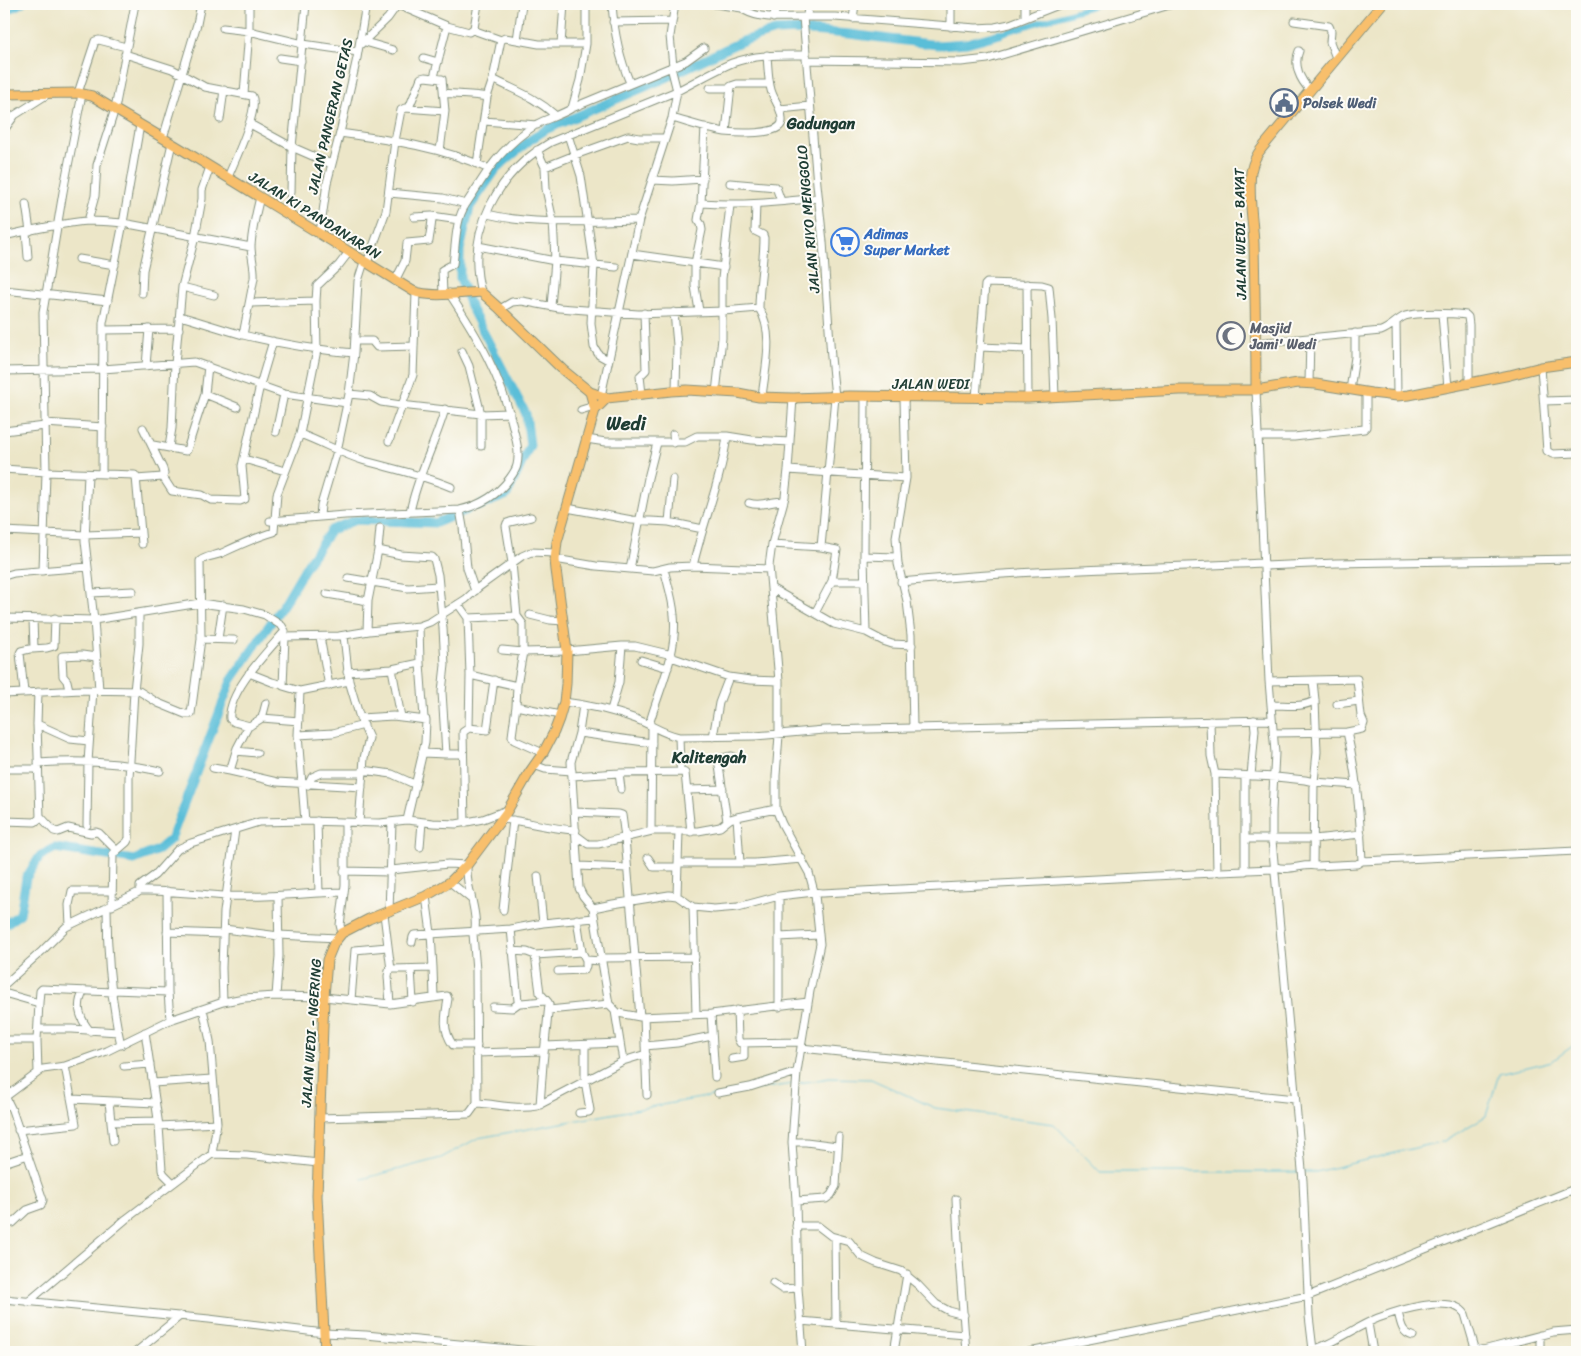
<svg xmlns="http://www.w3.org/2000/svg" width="1581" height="1356" font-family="Sriracha,sans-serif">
<rect width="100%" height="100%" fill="#fdfcf7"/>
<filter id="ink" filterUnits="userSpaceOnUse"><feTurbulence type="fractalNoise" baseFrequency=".02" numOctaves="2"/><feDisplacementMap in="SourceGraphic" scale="10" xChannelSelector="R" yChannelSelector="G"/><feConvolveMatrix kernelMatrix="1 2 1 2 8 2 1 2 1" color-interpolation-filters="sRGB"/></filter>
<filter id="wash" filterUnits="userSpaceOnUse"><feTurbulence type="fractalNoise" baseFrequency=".0096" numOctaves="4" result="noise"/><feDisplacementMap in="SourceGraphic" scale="20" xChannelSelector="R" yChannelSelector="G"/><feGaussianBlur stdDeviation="1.12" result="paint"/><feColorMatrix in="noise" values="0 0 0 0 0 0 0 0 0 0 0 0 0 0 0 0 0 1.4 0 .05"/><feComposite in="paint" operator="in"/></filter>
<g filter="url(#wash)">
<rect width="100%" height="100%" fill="#ece6c8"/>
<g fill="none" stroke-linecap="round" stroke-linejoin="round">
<path stroke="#5abed8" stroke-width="1" d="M800 1083 829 1078 871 1079 935 1108 1054 1124 1100 1172H1300
M751 1090 794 1084
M1304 1172H1316L1444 1141 1486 1116 1499 1074 1552 1061 1577 1043
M362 1179 441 1158 478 1138 717 1095"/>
<path stroke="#5abed8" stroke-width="5.5" d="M4 14 23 4
M1000 34 1099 4"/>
<path stroke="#5abed8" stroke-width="9" d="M479 506 507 495 530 445 526 414 470 306 460 278V250L470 207 498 167 530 140 547 129 668 77 740 42 775 31 798 30 849 34 938 45 967 43 1000 34
M4 925 20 914 26 878 40 856 55 848 134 860 158 850 171 839 231 681 285 602 308 563 331 530 355 520 436 523 467 510"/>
</g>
</g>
<g filter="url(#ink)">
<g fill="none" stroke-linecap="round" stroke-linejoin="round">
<defs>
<path id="minor" d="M612 4C614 32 619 57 630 83
M715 4 742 8
M741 4 744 10C762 20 782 17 803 17L817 184 823 242 831 357 835 397 821 547
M951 4V27
M1025 4V18
M398 5 447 26 469 32 474 28 478 4
M803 17H835L976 28 995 27 1010 24 1061 4
M807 17 808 4
M773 18 777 4
M853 19 855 4
M1294 21 1329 26 1331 31 1330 42 1336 58
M613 22 671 21
M223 28 249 31 303 44 358 52
M473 30 501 40
M517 40 539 44H586
M365 42 393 50
M561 44 564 4
M360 45 388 18 398 4
M1299 51C1293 65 1300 80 1310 90
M125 54 172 69 205 87 252 96C260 109 234 162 228 177
M280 58 301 61
M424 58 438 62
M806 60 961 62 988 59 1173 4
M673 66 670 36 675 4
M434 77 447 26
M493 79C516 91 535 97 555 115
M710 88H730
M78 93 95 41 99 40 126 47
M444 93C459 95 473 94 487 97
M244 94 249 31V4
M409 108 421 78 425 77 442 79 445 111 440 151
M572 108 580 80 586 44V4
M780 109 810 106
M672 118C690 123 707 129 725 132 735 133 780 136 782 122 783 109 774 101 771 90 768 79 768 67 767 55
M220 119 224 90
M484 121 537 125
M250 124 292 147 331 164
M4 130 15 115 48 94
M726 132 731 86 737 84H769
M340 133C391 140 442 147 489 169 502 151 518 136 537 124 548 118 562 115 572 108L686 61 704 48
M568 135 581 176 594 265 591 323 594 347 599 355 608 360
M163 138 197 24 201 4
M537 150 545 167
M477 164 487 97 493 79 501 40 505 38 517 40 522 4
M652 180 673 181 703 179
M730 183 776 187 781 201
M389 193 443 198 466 204C455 220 456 244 453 264L442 270 443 294
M701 203C741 206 779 202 818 198
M26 204 30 231
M466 204 489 169
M756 204 755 231 763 235 764 238C764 261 759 284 759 308
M288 214 291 192 292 147 306 4
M487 214C536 226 589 221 639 220
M414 217 432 216
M88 221 95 196 97 165 115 109 135 4
M26 232 28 257
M320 233 327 183 340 133 357 58 366 4
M4 236C31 230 60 223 88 221 100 221 112 222 123 223L251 247
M478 246 555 261 616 267
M632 254 724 267
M79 259 115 265
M367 263 386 211 395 141 401 110 405 108 445 111
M395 281 405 261 407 243 429 241C430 232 432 226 432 216L459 220
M1027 284 1028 398
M182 287 214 295
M4 290 108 301
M481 292C465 231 498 172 551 142L677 91 671 67
M142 293 143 270 172 143
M250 303 316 301
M551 306 555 261 554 238 553 221 546 189 545 167 575 155 628 136 639 138H665
M500 309 512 302 522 301 559 308 638 314 723 311 759 308C775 334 765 368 762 397
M699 311 695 286V263L702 230 701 224 698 220 701 203 705 127
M674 312 677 345 676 390
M1442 314 1448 388
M180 316C201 322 222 329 243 335 280 344 317 350 354 353
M1396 322 1397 396
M104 330 179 329
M243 335 254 278C255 267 251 257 251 246 252 229 256 213 260 197
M355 341H372L377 347 414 346
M1256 343 1381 331C1390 328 1396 320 1405 316 1417 312 1453 313 1466 315L1468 317 1469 325V384
M980 347 1027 349
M462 351 469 366 481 414V446
M146 366 149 329
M1541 367 1547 451 1552 454 1577 453
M4 371 103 369 194 362 284 394 347 403
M1309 383 1310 338
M1256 390 1269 681 1275 753 1272 811V840L1303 1181 1309 1316 1313 1350
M1350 390 1355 357V333
M716 393 722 338V279L730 205
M205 394 237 407
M349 394 370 396 381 402 401 405 481 414 510 413
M642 394 640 376 646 370 644 313
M601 396 639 220 672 118 677 91C695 82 713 71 732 63 756 54 781 55 806 55
M865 397 864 556 866 632
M793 398 788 470 785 497 772 544 769 566 779 681V735L776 776V809L782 824 809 873 815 895 820 944 810 991 797 1072 792 1142 796 1201 798 1288 803 1352
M904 398 906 478 896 537 898 564 907 601 911 635 913 728
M976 398 985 285 987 283 1042 285 1049 287 1052 319 1055 397
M1544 401 1577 400
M581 410 594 406
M45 423 103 427
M143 428 163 469 164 473 163 477
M4 431 45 426
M276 432 284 394
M300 434 317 350 316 301 317 286 339 265 349 252
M673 434 674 443
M1258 437H1294L1364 429 1366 427V392
M586 439 606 442H685L697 436H727L752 440 790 442
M389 441 413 375 416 293
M153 445 186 451 187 450 205 394 208 366
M169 447 172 428 175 364 182 287 195 237 202 199V190L210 167
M244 459 285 471
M4 469 46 472 135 475 136 477 142 544
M788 470 906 478
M88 474 85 541 94 620 99 690
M102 474 103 323 123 223 140 125
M136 479 163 477 172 491 202 495 211 500 240 501 245 499 242 466 260 385 273 341
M749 503C761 507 771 501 784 501
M567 508 632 520 669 522 703 529
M460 510 463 527 467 568 475 591
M410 512C417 476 435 444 445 409
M320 516 321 505 337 451 349 394 354 353 358 281 364 262
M270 521 345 515 460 510C481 505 497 496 510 478 513 474 516 470 517 465 520 452 516 440 513 427 501 376 478 337 449 293
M669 522 673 479
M4 531 85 535 141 533
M772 544 821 547 837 550 832 581 815 613
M378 550 401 555 432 557 434 559 438 575 443 628 445 665 442 692 446 754 422 753
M864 556 897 557
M555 559 596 566 653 571 670 567 693 566 769 569
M693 566C703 522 721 481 727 436
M1264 566 1336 563 1577 559
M630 569 648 478 657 443
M43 571 46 472 43 312 63 192 82 94
M4 576 14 573 88 567
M348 578 408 588 438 586
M832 581H864
M901 582C1022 570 1143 568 1264 563
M771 588 834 624 866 632 883 641 892 644 912 645
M91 593 133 591
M327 594 368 601 378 550 380 528
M458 604 468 618 517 616 523 624V652L517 686 516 706 512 736 514 740 543 753
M530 615 550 620 563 621
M517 616 512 563 506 526 507 523 510 522 531 517
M4 618 94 620 200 603 244 609 265 615 282 626 285 631V637L283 686 300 691 298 735 305 821
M468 618 470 675 469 728
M367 631 368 601
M344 636 349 681 360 718 369 738 364 758 359 823
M285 637 339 636 369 631 419 626 430 622 466 599 479 587 522 556 531 552 555 553
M320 637 329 686
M201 639 234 640
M218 639 223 605
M33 649 47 648 54 646 55 618
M502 650 523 652 567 651 622 646H635L672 655
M671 657 729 677 750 680 779 681
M641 660 668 668
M420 663 424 718
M347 672 392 669
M249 673 272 682 283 685
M470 675 517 686
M1269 681 1357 679 1361 716 1364 723 1362 729 1347 732 1273 733
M1313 681 1315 700 1317 752 1314 782 1313 865
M69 690 67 681 63 676 62 656 82 655 96 657
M300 691 349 681
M24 692 20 653 21 651 34 648 33 619
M4 694 81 690 139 691 158 703 185 714H191L201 639 200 561C205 556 215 556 222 553 239 545 256 537 274 532L277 494 300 434C322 442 342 454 365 461 394 469 423 475 451 487
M564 702C589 705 612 710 636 719 650 724 663 734 679 737L755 736 824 730 1271 720
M266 703 262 718 248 727 237 748 230 771 277 782 362 787
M1271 703 1274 705C1287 705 1304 708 1315 700
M1337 704 1359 701
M516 706 560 715
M611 710 619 682 622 646
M401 717 392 669 420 663 419 626
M262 718 299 721
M360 718 393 716 426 720 425 743 407 820
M1210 721 1211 756 1215 774 1217 871
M37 724 70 739 89 741
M649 725C659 689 678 654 674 615 673 600 668 585 664 569
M250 726 234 722 230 719C227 692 268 651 285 631
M1347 732C1357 775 1360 817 1362 861
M579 733 583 705
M298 735 333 733 364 725
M679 737 680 766
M713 737 719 703 729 677
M236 751 257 753
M446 754H463
M38 763C78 760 120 762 160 771
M534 765 545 769 572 771
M213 768 230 771
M4 769H38
M363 770 392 774 414 784
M619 773 621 789
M1215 774 1276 777 1305 780 1314 782 1357 785
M572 776 619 773 683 772 685 773 691 832
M1245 776V869
M1251 776 1255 730 1254 720
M308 785 312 777 321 773H363
M688 790 723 789
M575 812 619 814 622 815 625 838 640 1017
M40 816 54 831 58 832 68 828 91 833 96 832 99 833 117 851
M737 817 740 863
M501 819C527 821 549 829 576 830
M4 821 35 822 40 818 37 724 38 692
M317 821 319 893
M727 821 718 759 732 756
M465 823 463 732 469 728 487 730 494 680
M87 825 88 762 93 690
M651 831 652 727
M576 835 588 844H598L652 831H698L720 827 730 819 737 817 776 809
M1245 839H1314L1361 834
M420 847 422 822
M648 858 654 867H678
M679 863H755L802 859
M578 866 627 868
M344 871 391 872
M538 876 543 923
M450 882 471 899
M140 891C169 890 196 894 225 896 264 898 304 893 344 892
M167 891 168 992 170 1020
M677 896 679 831
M112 906 113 854 127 842 129 838V778L134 691 139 644V613
M693 907 696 1014
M107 908C107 953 111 1001 121 1045
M593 908 583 896 579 888 571 762 579 733 652 743
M503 910 513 820
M389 912 392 822
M384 914 391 970
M577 919 582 952
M70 925 69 905 72 891H111
M224 929 279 936
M511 929 543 923 594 918
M167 932 223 934
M342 933 340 925 345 885V823
M279 935 337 938
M779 937 818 935
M412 942 413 937 414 935 511 929 518 1001 521 1003 545 1001 548 1002 549 1004 543 1064 540 1105
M512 951 527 952 535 955 582 952 586 960 602 961
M535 955 540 993 548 1002
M602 958 695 957
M433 968 434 998
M411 969 413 1002
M558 971 584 970 586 966V960
M4 985 42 951 66 927 137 893 140 891V886L155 875 178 849 191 843 259 822 305 821 380 823 407 820 433 823 456 824 483 819 507 810
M113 990 168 992
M84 991C75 1006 80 1019 90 1031
M4 993 39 1003 40 991 42 989 113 992
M276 996 279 956 278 896
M351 1000 355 950 387 947
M223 1002 222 968 224 912 235 830
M808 1002 711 1014 640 1017 618 1013 609 1004 593 908 613 904 669 895 677 896 693 907 714 909 738 907 779 896 814 892 822 893 1213 873 1217 871 1220 872 1245 871V869L1248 870 1273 869 1276 867C1289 872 1304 863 1316 866L1357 864 1362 861 1577 851
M390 1004 388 976 389 971 392 969 433 968 431 933 426 896
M493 1007 512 1008 519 1003
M779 1007V896
M203 1009 210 1041 217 1123 212 1154
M549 1010 609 1004
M737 1010 738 1039 740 1043 802 1042
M615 1011 623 1061
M711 1014 715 1077
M644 1017 647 1095
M38 1029H72L118 1032
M145 1032 159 1126 162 1170 164 1174 173 1183
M4 1040H37
M545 1046 619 1043
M645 1046 677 1043 712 1036
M801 1048 1295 1099
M476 1053 544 1051
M732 1059 744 1057V1043
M124 1066 150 1064
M38 1072 37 1040 39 1003
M153 1083 212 1079
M718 1093 750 1087 797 1072
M4 1098 43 1069 65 1066 107 1051 170 1020 223 1002 244 998 276 996 324 997 390 1004 447 996 448 999C445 1016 442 1030 453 1045H477
M72 1099 155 1103
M109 1101 111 1122
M477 1103C497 1104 517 1110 537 1106L623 1061 646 1054
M579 1113 589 1112 590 1110 585 1081V1045
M319 1118 469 1114 477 1103 476 970 473 934C480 924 470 894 468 882 467 876 467 871 467 865L448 864 391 870
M159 1126 217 1123
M18 1130 76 1124 65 1066
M113 1141 111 1122 157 1121
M792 1142H806L837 1146
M4 1163 28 1155
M956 1199 959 1259 966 1352
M796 1201 826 1199 831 1195 836 1186 839 1137
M4 1223H13L27 1210 41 1205 43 1200 12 1110 5 1096
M796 1226H818L831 1236 849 1241 861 1256 876 1263 901 1271 918 1285 936 1304 949 1311 964 1315
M835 1238 836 1324
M773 1283 782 1289 798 1288
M4 1299 209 1319 324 1333 366 1335 542 1352
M28 1302 126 1219 212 1154 247 1155 318 1163
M1398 1312C1401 1323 1401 1333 1413 1336
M800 1321 965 1335
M1368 1323 1373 1352
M1540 1335V1352
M136 1352 180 1316
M894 1352 907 1274
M1029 1352 1308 1296 1577 1188
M1305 1352C1332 1346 1353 1328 1378 1318 1397 1311 1452 1293 1465 1314L1475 1348 1483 1350 1553 1332 1577 1330"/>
<path id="major" d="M4 94 78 93 92 96 178 147 413 291C431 298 461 293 481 292L500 309 563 370 590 392
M1256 390C1256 341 1255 293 1254 244 1253 221 1248 195 1251 172 1253 162 1256 155 1262 148L1382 4
M595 410 590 392 607 398 671 391 687 390 738 393 759 397 793 398 849 396 1028 398 1180 390H1256L1298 383 1316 384 1371 393 1397 396 1409 395 1510 375 1541 367 1577 362
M325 1352 317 1196 324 997 327 960 334 943 342 933 369 919 426 896 450 882 467 865 506 813 529 773 543 753 554 732 559 719 564 702 566 684 567 651 556 570 555 560 557 542 595 410 607 398"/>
</defs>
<use href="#minor" stroke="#86927e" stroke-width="9"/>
<use href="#major" stroke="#86927e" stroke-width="11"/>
<use href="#minor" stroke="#fff" stroke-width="7"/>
<use href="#major" stroke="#f8bf6c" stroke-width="9"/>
</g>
</g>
<defs>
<symbol id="civic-ring" viewBox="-11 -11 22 22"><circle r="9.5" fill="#fdfcf7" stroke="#5c6f8a" stroke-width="1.5"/><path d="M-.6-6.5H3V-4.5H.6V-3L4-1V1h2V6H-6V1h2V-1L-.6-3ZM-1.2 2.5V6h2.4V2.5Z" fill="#5c6f8a"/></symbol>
<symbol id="supermarket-ring" viewBox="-11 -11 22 22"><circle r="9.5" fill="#fdfcf7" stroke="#3f7fe0" stroke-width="1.5"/><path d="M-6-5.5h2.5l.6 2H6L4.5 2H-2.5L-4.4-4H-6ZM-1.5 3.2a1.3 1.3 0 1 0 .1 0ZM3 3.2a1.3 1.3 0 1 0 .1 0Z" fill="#3f7fe0"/></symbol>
<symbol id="mosque-ring" viewBox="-11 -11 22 22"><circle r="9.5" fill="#fdfcf7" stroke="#6b7280" stroke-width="1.5"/><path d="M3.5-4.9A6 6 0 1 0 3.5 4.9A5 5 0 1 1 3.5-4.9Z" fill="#6b7280"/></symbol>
</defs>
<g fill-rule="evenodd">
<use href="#civic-ring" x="1268" y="87" width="32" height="32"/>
<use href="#supermarket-ring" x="829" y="226" width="32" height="32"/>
<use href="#mosque-ring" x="1215" y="320" width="32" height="32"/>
</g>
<g text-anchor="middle" stroke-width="4" stroke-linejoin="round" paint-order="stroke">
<g font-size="14" font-weight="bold" fill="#4e5e75" stroke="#fdfcf7" text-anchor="start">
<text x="1303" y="108">Polsek Wedi</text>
</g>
<g font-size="14" fill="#1f3d34" stroke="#fdfcf7">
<text transform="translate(330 116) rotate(-77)" y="5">JALAN PANGERAN GETAS</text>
<text transform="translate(315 215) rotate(32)" y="5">JALAN KI PANDANARAN</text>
<text transform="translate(808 219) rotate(-95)" y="5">JALAN RIYO MENGGOLO</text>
<text transform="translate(1240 234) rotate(-91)" y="5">JALAN WEDI - BAYAT</text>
<text x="931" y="389">JALAN WEDI</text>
<text transform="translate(311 1033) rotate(-86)" y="5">JALAN WEDI - NGERING</text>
</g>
<g font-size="14" font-weight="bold" fill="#366cbe" stroke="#fdfcf7" text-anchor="start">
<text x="864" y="239">Adimas<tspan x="864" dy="16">Super Market</tspan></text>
</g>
<g font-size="14" font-weight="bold" fill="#5b616d" stroke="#fdfcf7" text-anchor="start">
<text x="1250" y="333">Masjid<tspan x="1250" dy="16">Jami' Wedi</tspan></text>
</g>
<g font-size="16" font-weight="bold" fill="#1f3d34" stroke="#fdfcf7">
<text x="821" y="129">Gadungan</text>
<text x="709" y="763">Kalitengah</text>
</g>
<g font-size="19" font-weight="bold" fill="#1f3d34" stroke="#fdfcf7">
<text x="626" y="430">Wedi</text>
</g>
</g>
<rect width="1581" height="1356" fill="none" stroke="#fdfcf7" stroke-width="20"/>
</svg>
